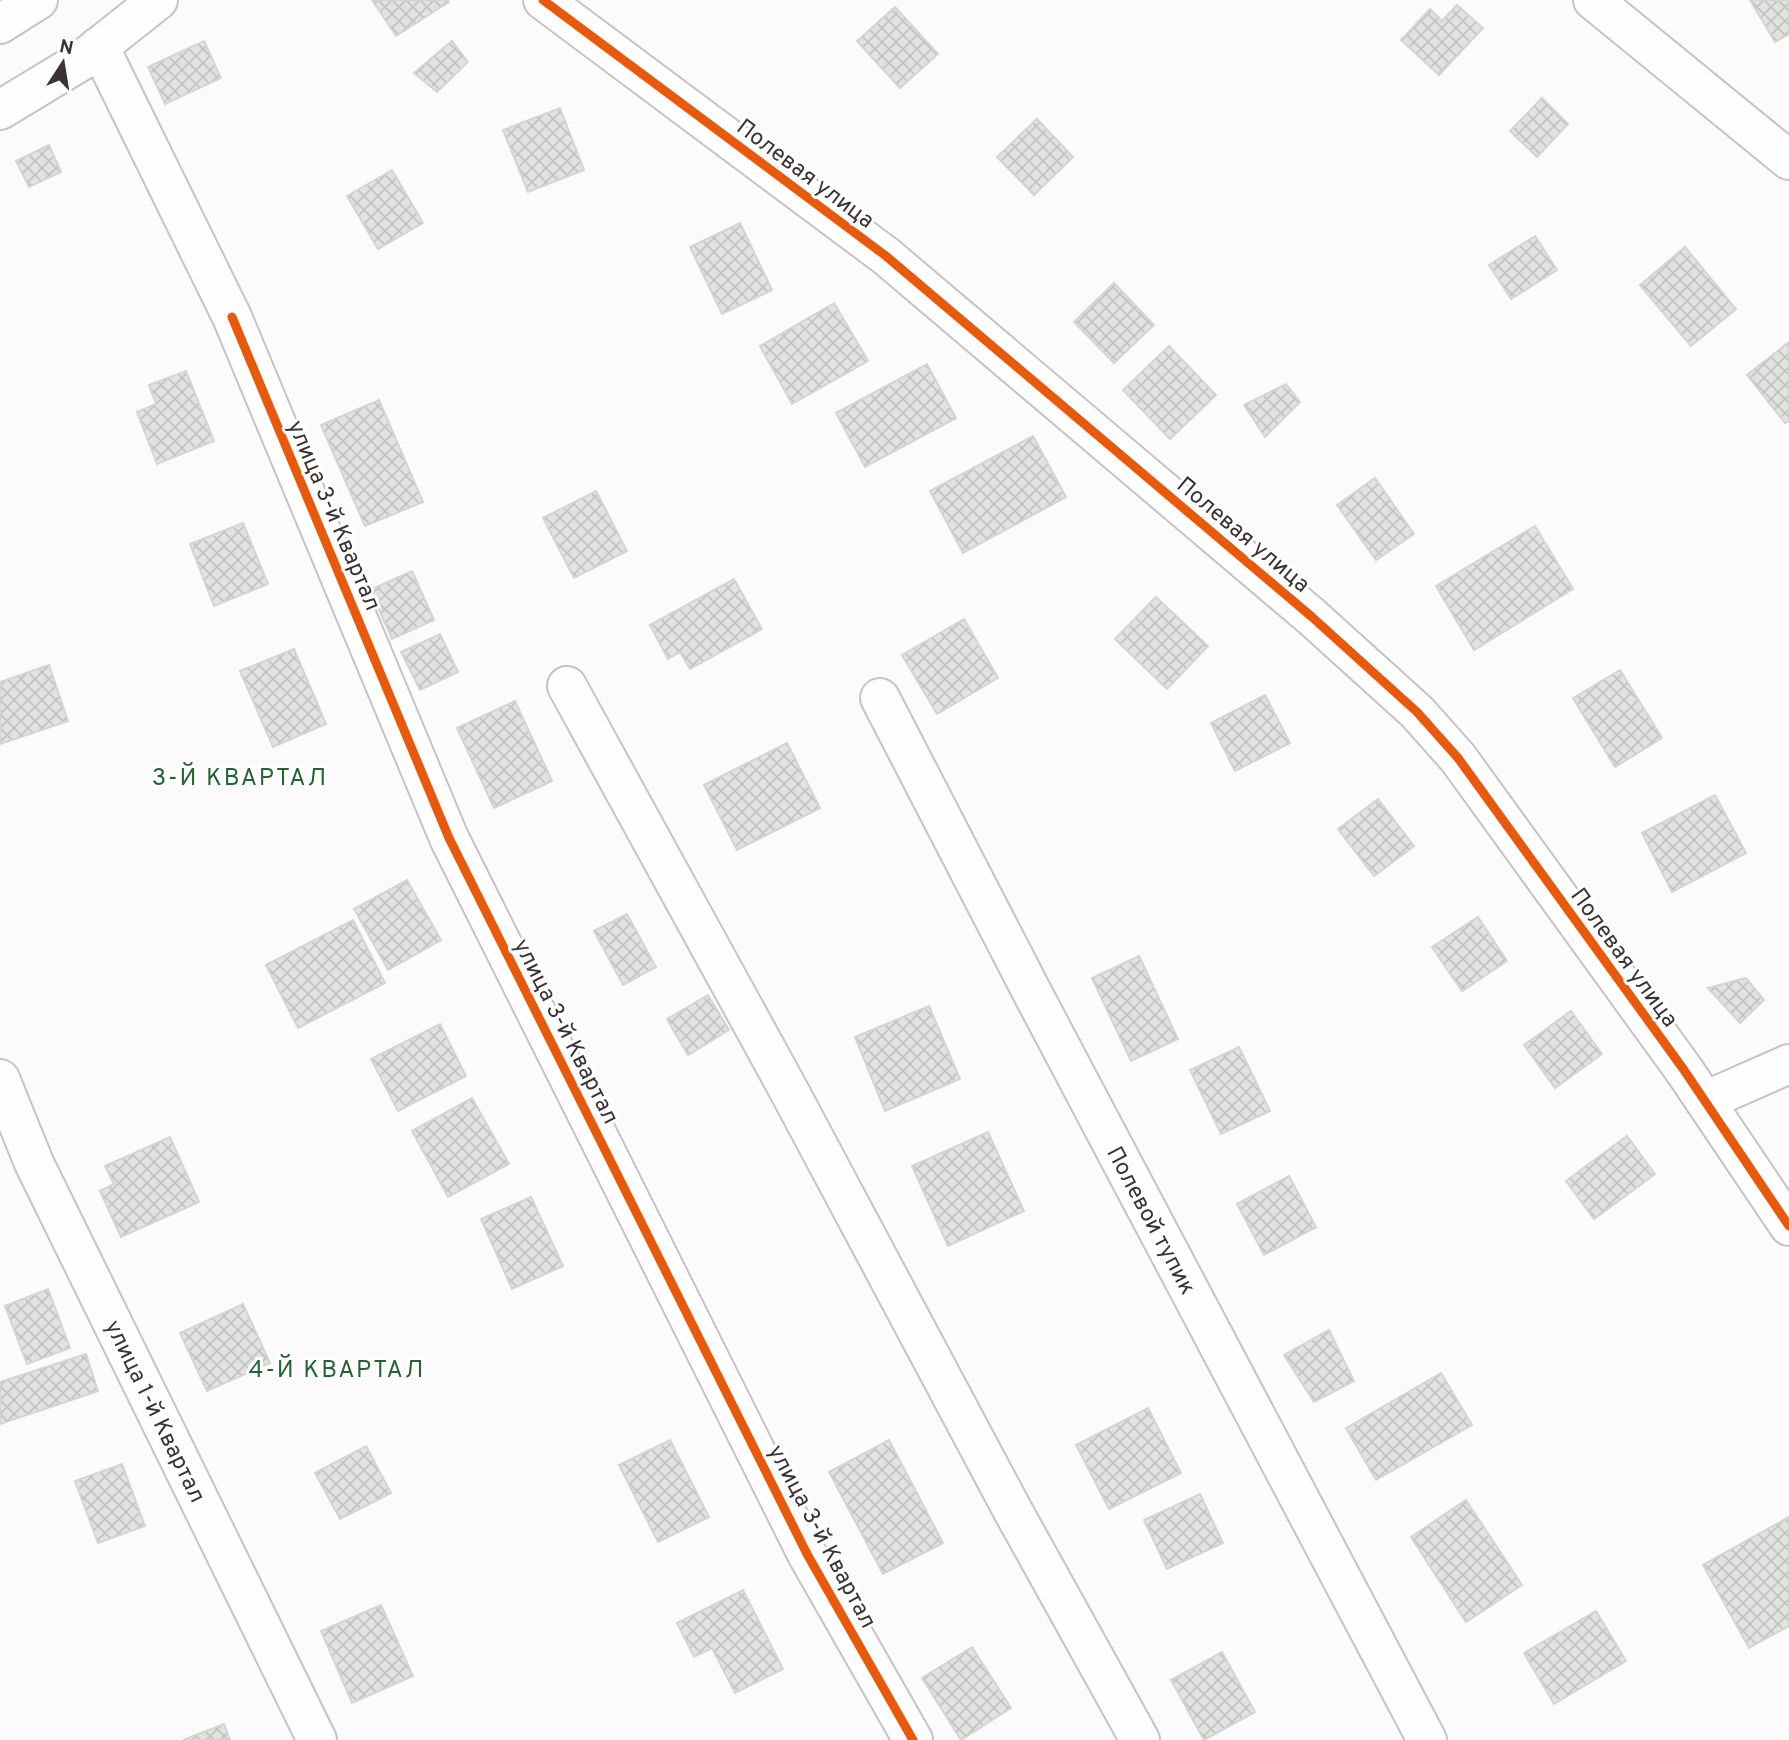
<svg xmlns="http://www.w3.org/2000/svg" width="1789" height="1740" font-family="Overpass,sans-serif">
<defs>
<pattern id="building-cross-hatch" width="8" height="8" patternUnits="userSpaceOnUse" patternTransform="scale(1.75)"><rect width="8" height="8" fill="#e2e3e1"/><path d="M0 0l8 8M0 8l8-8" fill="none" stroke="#c3c3c2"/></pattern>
</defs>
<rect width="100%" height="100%" fill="#fdfafb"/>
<path fill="url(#building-cross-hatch)" stroke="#d4d5d3" stroke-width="2" d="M372 0H448L449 2 396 36Z
M1750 0H1789V34L1775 42Z
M1457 5 1483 28 1439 75 1401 40 1430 9 1442 21Z
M895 7 938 54 900 88 857 41Z
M204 41 221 78 165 104 148 67Z
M452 41 468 62 437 92 414 73Z
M1542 98 1568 124 1537 157 1510 131Z
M560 108 584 170 528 192 503 130Z
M1037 119 1073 157 1034 195 997 157Z
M49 145 61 172 29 187 16 161Z
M392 170 423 223 378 249 347 196Z
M740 223 772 290 722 314 690 247Z
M1535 236 1557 270 1511 299 1489 265Z
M1685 247 1736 309 1691 346 1640 285Z
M1114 283 1154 325 1114 363 1074 322Z
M834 303 868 361 792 404 760 346Z
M1789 342V421L1785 423 1747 375Z
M1169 346 1216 395 1170 439 1123 390Z
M927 364 956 418 865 467 836 413Z
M186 371 214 441 157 464 137 412 156 404 149 385Z
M1286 384 1300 402 1265 437 1244 405Z
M379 400 423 502 365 526 321 425Z
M1033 436 1066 497 963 553 930 491Z
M1375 478 1414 534 1376 560 1337 505Z
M596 491 627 551 574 578 543 518Z
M243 523 268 584 214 606 190 544Z
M1535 526 1573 589 1474 650 1436 586Z
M412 571 434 620 392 639 370 590Z
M734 579 762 629 690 669 680 652 668 659 650 625Z
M1156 597 1208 646 1167 689 1115 639Z
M964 619 998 678 937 714 902 655Z
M440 634 458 672 420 690 401 652Z
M294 649 326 724 273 747 240 671Z
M49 665 68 721 0 744V682Z
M1620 670 1662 738 1615 767 1573 698Z
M1265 695 1290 743 1235 771 1211 723Z
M515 701 552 781 494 808 457 728Z
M787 743 820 808 737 850 704 785Z
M1715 795 1746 853 1672 892 1642 833Z
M1378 799 1414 846 1374 876 1338 829Z
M407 880 441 940 388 970 354 909Z
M627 914 656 967 623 985 594 931Z
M1478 917 1507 961 1462 991 1432 947Z
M353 920 385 983 298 1028 266 965Z
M1139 956 1178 1039 1131 1061 1092 978Z
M1746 978 1764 1000 1740 1023 1708 988Z
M708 995 729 1030 688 1055 667 1019Z
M929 1006 960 1079 885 1111 855 1037Z
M1571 1011 1602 1054 1555 1088 1524 1045Z
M440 1024 466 1076 398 1111 371 1059Z
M1239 1047 1270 1111 1221 1134 1190 1070Z
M472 1098 509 1164 448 1197 412 1131Z
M988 1132 1024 1211 948 1246 912 1166Z
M1627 1136 1655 1174 1594 1219 1566 1181Z
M170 1137 199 1202 121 1237 100 1191 114 1184 105 1166Z
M1289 1176 1316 1227 1264 1255 1237 1204Z
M531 1197 563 1266 512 1289 481 1219Z
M48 1289 70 1348 27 1364 5 1306Z
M243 1304 270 1363 207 1391 180 1333Z
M1329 1330 1354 1381 1314 1402 1284 1355Z
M86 1354 98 1391 0 1424V1382Z
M1441 1373 1472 1425 1376 1480 1346 1428Z
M1148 1408 1181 1473 1109 1509 1076 1445Z
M670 1440 709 1517 658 1542 619 1465Z
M889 1440 943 1543 883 1574 829 1472Z
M366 1446 391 1493 340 1519 315 1473Z
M122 1464 145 1526 98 1543 75 1481Z
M1200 1494 1223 1543 1167 1569 1144 1520Z
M1466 1500 1522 1585 1466 1622 1411 1537Z
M1789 1517V1626L1749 1648 1703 1565Z
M743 1590 783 1669 735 1693 712 1648 694 1657 677 1623Z
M381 1605 413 1676 352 1703 321 1631Z
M1596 1611 1626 1661 1554 1704 1524 1653Z
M972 1647 1011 1708 961 1740 922 1678Z
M1222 1652 1255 1712 1204 1740 1171 1680Z
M224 1724 230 1740H183Z"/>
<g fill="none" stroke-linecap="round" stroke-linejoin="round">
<defs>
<path id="minor" d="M543 0 886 256 1312 617 1417 712 1458 758 1684 1070 1789 1226
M1593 0 1789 160
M0 24 38 0
M99 46 232 317 449 838 807 1554 913 1740
M0 110 81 61 158 0
M567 686 787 1087 1013 1511 1140 1740
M880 698 1034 996 1427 1740
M0 1079 34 1163 317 1740
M1705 1101 1789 1064"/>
</defs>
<use href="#minor" stroke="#c8c2c3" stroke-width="42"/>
<use href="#minor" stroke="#fffefe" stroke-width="38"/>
<defs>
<path id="cycleway" d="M543 0 886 256 1312 617 1417 712 1458 758 1684 1070 1789 1226
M232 317 449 838 807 1554 913 1740"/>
</defs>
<use href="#cycleway" stroke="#fff" stroke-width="13"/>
<use href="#cycleway" stroke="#e8590c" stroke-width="9"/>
</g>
<g text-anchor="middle" stroke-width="6" stroke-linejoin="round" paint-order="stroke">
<g font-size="23" fill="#3c3233" stroke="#fff">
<text transform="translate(806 173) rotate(37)" y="8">Полевая улица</text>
<text transform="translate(335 515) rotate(67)" y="8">улица 3-й Квартал</text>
<text transform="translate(1244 534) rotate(40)" y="8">Полевая улица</text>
<text transform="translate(1625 957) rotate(54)" y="8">Полевая улица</text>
<text transform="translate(567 1031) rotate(63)" y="8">улица 3-й Квартал</text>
<text transform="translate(1152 1220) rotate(62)" y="8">Полевой тупик</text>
<text transform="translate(156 1411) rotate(64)" y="8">улица 1-й Квартал</text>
<text transform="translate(823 1536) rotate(62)" y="8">улица 3-й Квартал</text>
</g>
<g font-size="24" letter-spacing="2" fill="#246333" stroke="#fff">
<text x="240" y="785">3-Й КВАРТАЛ</text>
<text x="337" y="1377">4-Й КВАРТАЛ</text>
</g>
</g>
<g transform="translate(63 63) rotate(12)" stroke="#ffffff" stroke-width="5" paint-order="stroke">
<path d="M0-5L12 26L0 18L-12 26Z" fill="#3c3233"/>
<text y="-10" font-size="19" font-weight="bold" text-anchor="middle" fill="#3c3233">N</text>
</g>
</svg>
